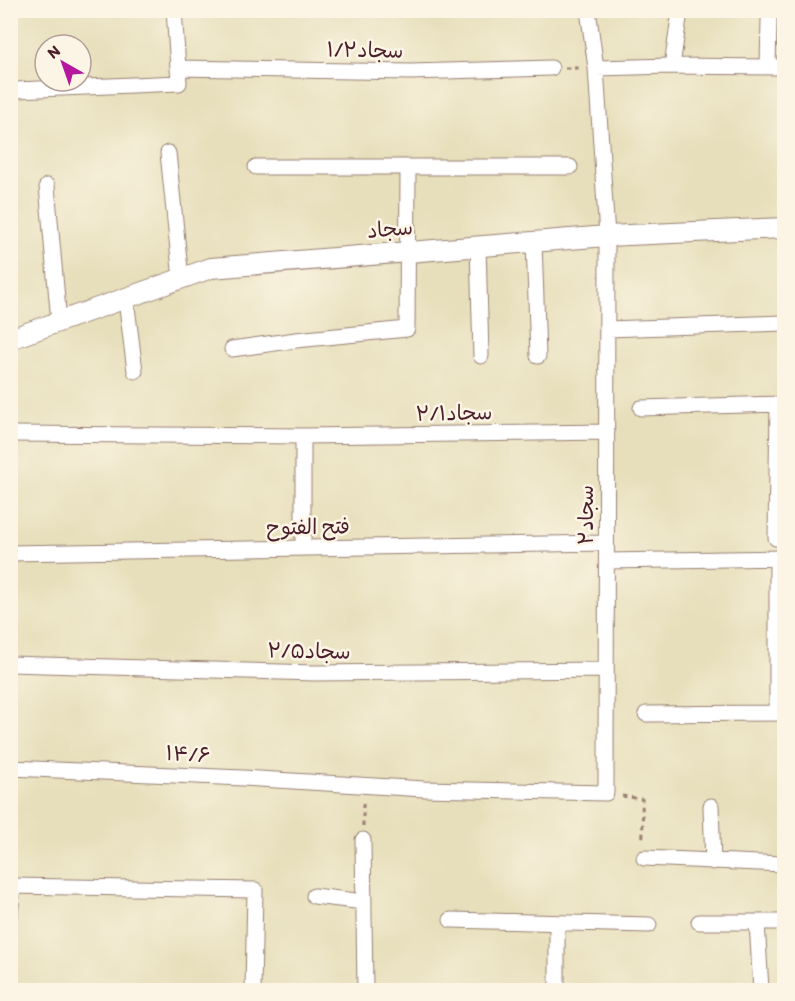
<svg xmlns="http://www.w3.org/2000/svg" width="795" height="1001" font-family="Itim,'Playpen Sans Arabic',sans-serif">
<rect width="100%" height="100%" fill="#fcf5e5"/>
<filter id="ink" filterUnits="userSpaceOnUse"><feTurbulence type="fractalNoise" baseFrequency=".0167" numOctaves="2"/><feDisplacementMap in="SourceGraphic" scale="12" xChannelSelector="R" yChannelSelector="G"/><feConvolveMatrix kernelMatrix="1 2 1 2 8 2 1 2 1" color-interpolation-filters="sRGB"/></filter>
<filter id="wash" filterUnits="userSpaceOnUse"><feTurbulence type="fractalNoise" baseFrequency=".008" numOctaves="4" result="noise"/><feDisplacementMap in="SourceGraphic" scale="24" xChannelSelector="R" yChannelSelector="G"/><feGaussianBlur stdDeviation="1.35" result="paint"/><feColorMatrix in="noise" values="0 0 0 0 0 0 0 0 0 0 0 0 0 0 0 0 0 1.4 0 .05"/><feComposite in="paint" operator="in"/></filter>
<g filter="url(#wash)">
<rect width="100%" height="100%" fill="#e7dfbb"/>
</g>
<g filter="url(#ink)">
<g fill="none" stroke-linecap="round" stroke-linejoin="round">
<defs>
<path id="minor" d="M672 66 679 18
M768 67 769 20
M178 68 411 72 551 68
M596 68 672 66 784 67
M16 90 179 83 174 10
M168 153 181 279
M256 167H570
M47 186 59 322
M534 242 538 356
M478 246 481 356
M126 299 135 371
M607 329 784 323
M232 349 296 340 407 329 408 167
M641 408 784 404
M10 434 303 436 607 432
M303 436V548
M776 538 778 404
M10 553 606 543
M607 561 784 558
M10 664 314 673 606 670
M777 713V558
M646 714 784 713
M10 768 243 778 424 789 606 793 607 236 596 68 588 10
M711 806 713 862
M363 840 365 990
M644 858 784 864
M10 886 255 890 253 990
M314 896 364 902
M10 914 13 886
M451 920 649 925
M699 922H784
M757 922 761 990
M557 923V990"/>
<path id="tertiary" d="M10 339 211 268 607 236 784 228"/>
</defs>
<use href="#minor" stroke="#987f73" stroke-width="17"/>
<use href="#tertiary" stroke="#987f73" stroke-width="22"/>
<path stroke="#987f73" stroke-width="3" stroke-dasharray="4.5 4.5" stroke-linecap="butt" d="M565 68H579
M622 796 642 799 643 841
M363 826V800"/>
<use href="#minor" stroke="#fff" stroke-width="15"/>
<use href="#tertiary" stroke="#fff" stroke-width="20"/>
</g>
</g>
<g text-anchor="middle" stroke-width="5" stroke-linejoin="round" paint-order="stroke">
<g font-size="21" fill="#4a1f2b" stroke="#fcf5e5">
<text transform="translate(365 50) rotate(1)" y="7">۱/۲سجاد</text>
<text transform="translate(390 229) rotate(-5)" y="7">سجاد</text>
<text transform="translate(454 413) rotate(-1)" y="7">۲/۱سجاد</text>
<text transform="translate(586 515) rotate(-90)" y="7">۲سجاد</text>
<text transform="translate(308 527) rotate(-1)" y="7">فتح الفتوح</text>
<text transform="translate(309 651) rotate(1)" y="7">۲/۵سجاد</text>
<text transform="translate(188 754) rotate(3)" y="7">۱۴/۶</text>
</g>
</g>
<rect width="795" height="1001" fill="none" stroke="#fcf5e5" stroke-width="36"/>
<g transform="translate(63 63) rotate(320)"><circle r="28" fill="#fcf5e5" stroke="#b59f9b" stroke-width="1.5"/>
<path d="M0-4.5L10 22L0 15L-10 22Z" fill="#b5179e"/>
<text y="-9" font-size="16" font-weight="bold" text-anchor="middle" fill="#4a1f2b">N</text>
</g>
</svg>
